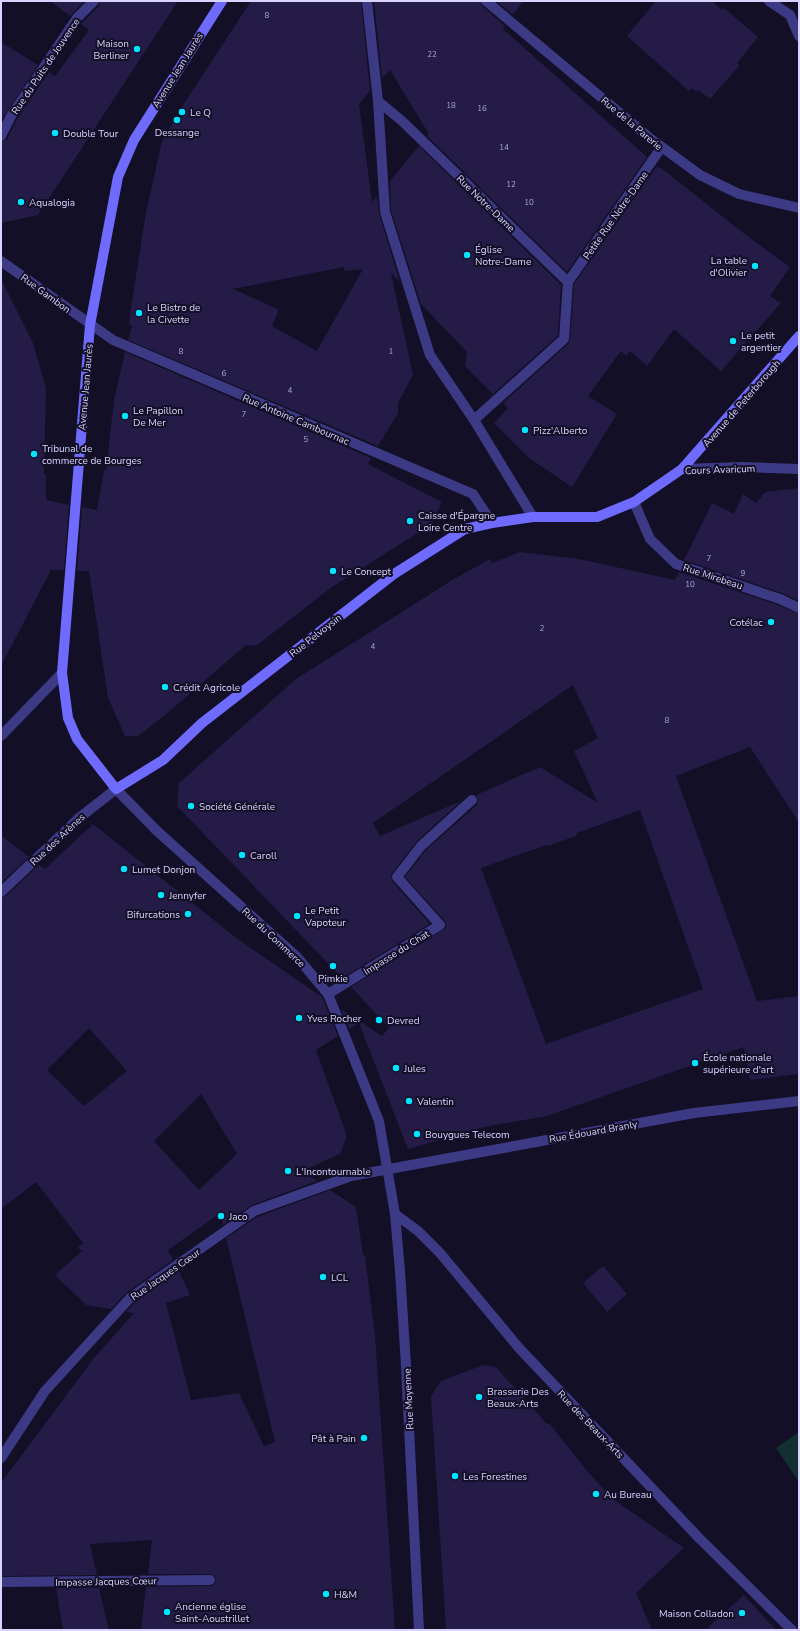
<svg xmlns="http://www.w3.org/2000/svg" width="800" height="1631" font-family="'Nunito Sans',sans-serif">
<rect width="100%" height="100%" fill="#130f26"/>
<path fill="#12302f" d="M799 1432V1482L776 1448Z"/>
<path fill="#241b47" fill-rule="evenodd" d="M50 1H85L70 16Z
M100 1H178L38 215 1 223V142L7 139 17 119 49 72 55 76 89 30 81 24 99 6Z
M251 1H361L370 91 359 104 372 202 377 196 379 214 400 282 391 273 413 375 398 403V413L378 446 128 340 132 326 129 324 130 314 146 212 162 141 185 102ZM344 267V271L363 269 317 351 272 326 279 310 233 289Z
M374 1H480L482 6 505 26 503 29 647 157 567 272 427 136 429 134 390 70 382 78Z
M496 1H523L513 15Z
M656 1H712L722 10 724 8 758 37 737 63 739 66 710 99 698 90 696 92 692 88 689 91 627 36Z
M1 42 38 65 1 121Z
M419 146 561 285 558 336 493 394 465 366 467 352 421 304 391 211 390 181Z
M657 166 659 168 660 167 742 232 790 267 770 296 781 303 721 371 674 329 647 366 630 351 626 356 621 351 588 396 617 414 572 487 529 458 494 423 508 408 503 403 569 343 570 339 574 284Z
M1 279 33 343 46 388 44 474H46V500L69 505 64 570H51L1 666Z
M125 352 371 458 368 464 442 502 432 524 332 587 256 646 246 645 165 715 138 736H125L108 698 89 571H77L82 507 97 510 104 470H106L114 400Z
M799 488V601L782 593 684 560 712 503 734 514 743 494 756 503 765 492Z
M520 552 579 559 675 580 679 572 778 605 799 614V823L750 747 676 776 757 1001 799 996V1074L750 1080 744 1047 547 1116 484 1127 408 1149 359 1023 349 1029 341 1009 382 1036 389 1028 351 987 446 928V924L445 921 405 877 426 850 477 805 478 799 476 795 540 767 598 803 574 751 598 738 573 685 373 823 380 836 461 801 417 841 391 875 392 881 430 924 342 978 177 806 179 783 296 679 454 579 490 559 492 563ZM640 810 703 989 546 1044 481 868 546 845 548 846 576 836 577 833Z
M93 824 239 940 322 997 338 1036 316 1050 347 1136 340 1154 302 1171 317 1181 252 1205 223 1225 220 1213 168 1250 173 1260 126 1293 111 1309 86 1305 55 1275 82 1251 78 1247 83 1243 36 1182 1 1209V898L5 897 39 865 45 869ZM89 1028 127 1071 84 1106 47 1070ZM201 1094 237 1154 199 1190 154 1141Z
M1 835 29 857 1 883Z
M330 1190 356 1207 363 1255 365 1256 375 1335 395 1630H141L146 1587 210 1586 214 1585 216 1580 215 1576 210 1574H148L152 1540 90 1544 97 1575 1 1576V1483L94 1358 134 1313 126 1312 134 1303 179 1271 190 1295 166 1303 191 1400 239 1393 264 1446 275 1442 226 1238 257 1217Z
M603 1266 627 1294 607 1312 583 1283Z
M483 1365 496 1367 547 1424 549 1423 588 1472 614 1500 684 1548 636 1593 652 1630H446L431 1396 441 1381Z
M56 1588H99L109 1630H63Z
M744 1595 776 1630H705Z"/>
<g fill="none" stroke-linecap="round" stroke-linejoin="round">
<path stroke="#3d3a85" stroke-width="10" d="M367 1 378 101 385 212 430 355 474 420 533 517
M486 1 651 139 700 175 739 194 799 208
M769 1 790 15 799 36
M378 101 402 121 568 282 564 339 474 420
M1 136 11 116 77 18 94 1
M1 261 113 340 473 494 492 523
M568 282 661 148
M682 469 742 467 799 469
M634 502 650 539 676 564 780 599 799 608
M1 736 62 673
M1 892 79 818 116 789 156 830 297 957 328 994 379 1121 395 1214 400 1271 406 1366 419 1630
M328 994 440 925 397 877 421 846 472 800
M395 1214 418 1231 440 1253 519 1348 699 1538 792 1630
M1 1458 45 1391 130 1298 254 1211 351 1176 694 1113 799 1101
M1 1582 210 1580"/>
<path stroke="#6f6bff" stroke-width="10" d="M222 1 134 140 118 177 90 325 62 673 68 718 77 739 116 789 163 760 202 723 394 574 465 529 492 523 533 517H597L634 502 682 469 799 336"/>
</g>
<g fill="#00e5ff" stroke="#130f26" stroke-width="1.5">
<circle cx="137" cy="49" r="4"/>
<circle cx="182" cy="112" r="4"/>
<circle cx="177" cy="120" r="4"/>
<circle cx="55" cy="133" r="4"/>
<circle cx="21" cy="202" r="4"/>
<circle cx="467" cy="255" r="4"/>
<circle cx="755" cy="266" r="4"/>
<circle cx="139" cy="313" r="4"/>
<circle cx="733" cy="341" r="4"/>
<circle cx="125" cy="416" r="4"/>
<circle cx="525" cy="430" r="4"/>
<circle cx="34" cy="454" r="4"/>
<circle cx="410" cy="521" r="4"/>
<circle cx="333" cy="571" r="4"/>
<circle cx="771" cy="622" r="4"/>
<circle cx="165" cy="687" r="4"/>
<circle cx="191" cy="806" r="4"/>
<circle cx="242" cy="855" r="4"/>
<circle cx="124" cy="869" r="4"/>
<circle cx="161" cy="895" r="4"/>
<circle cx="188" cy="914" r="4"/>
<circle cx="297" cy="916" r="4"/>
<circle cx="333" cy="966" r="4"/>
<circle cx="299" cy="1018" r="4"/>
<circle cx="379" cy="1020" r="4"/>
<circle cx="695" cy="1063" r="4"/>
<circle cx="396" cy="1068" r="4"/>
<circle cx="409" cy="1101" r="4"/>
<circle cx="417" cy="1134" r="4"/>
<circle cx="288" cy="1171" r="4"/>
<circle cx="221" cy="1216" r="4"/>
<circle cx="323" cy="1277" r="4"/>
<circle cx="479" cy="1397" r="4"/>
<circle cx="364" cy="1438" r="4"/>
<circle cx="455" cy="1476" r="4"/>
<circle cx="596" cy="1494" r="4"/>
<circle cx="326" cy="1594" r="4"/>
<circle cx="167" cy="1612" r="4"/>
<circle cx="742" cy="1613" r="4"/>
</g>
<g text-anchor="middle" stroke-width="4" stroke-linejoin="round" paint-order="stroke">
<g font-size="8" fill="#aca6d1">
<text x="267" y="18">8</text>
<text x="432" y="57">22</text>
<text x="451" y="108">18</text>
<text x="482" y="111">16</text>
<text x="504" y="150">14</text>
<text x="511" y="187">12</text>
<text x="529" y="205">10</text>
<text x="181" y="354">8</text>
<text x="391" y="354">1</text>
<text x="224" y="376">6</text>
<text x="290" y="393">4</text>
<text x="244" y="417">7</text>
<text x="306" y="442">5</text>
<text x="709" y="561">7</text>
<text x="743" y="576">9</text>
<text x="690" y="587">10</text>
<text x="542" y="631">2</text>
<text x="373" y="649">4</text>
<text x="667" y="723">8</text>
</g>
<g font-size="10" fill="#d9d4ff" stroke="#130f26" text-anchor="start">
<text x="129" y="47" text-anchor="end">Maison<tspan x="129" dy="12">Berliner</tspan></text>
<text x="190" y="116">Le Q</text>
<text x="177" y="136" text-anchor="middle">Dessange</text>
<text x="63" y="137">Double Tour</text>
<text x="29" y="206">Aqualogia</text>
<text x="475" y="253">Église<tspan x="475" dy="12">Notre-Dame</tspan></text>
<text x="747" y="264" text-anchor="end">La table<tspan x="747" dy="12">d'Olivier</tspan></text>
<text x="147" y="311">Le Bistro de<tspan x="147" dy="12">la Civette</tspan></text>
<text x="741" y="339">Le petit<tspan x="741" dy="12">argentier</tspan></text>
<text x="133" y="414">Le Papillon<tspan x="133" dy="12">De Mer</tspan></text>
<text x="533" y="434">Pizz'Alberto</text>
<text x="42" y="452">Tribunal de<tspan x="42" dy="12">commerce de Bourges</tspan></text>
<text x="418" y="519">Caisse d'Épargne<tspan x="418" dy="12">Loire Centre</tspan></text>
<text x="341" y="575">Le Concept</text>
<text x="763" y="626" text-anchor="end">Cotélac</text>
<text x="173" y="691">Crédit Agricole</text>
<text x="199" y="810">Société Générale</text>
<text x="250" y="859">Caroll</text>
<text x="132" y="873">Lumet Donjon</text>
<text x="169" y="899">Jennyfer</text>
<text x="305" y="914">Le Petit<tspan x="305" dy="12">Vapoteur</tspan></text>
<text x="180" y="918" text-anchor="end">Bifurcations</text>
<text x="333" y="982" text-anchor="middle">Pimkie</text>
<text x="307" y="1022">Yves Rocher</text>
<text x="387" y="1024">Devred</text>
<text x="703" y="1061">École nationale<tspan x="703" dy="12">supérieure d'art</tspan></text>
<text x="404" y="1072">Jules</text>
<text x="417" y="1105">Valentin</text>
<text x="425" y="1138">Bouygues Telecom</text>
<text x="296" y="1175">L'Incontournable</text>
<text x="229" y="1220">Jaco</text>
<text x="331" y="1281">LCL</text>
<text x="487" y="1395">Brasserie Des<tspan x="487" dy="12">Beaux-Arts</tspan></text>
<text x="356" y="1442" text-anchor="end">Pât à Pain</text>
<text x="463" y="1480">Les Forestines</text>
<text x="604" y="1498">Au Bureau</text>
<text x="334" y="1598">H&amp;M</text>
<text x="175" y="1610">Ancienne église<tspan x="175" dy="12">Saint-Aoustrillet</tspan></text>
<text x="734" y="1617" text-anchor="end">Maison Colladon</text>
</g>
<g font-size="10" fill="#d9d4ff" stroke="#130f26">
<text transform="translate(45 66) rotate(-56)" y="4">Rue du Puits de Jouvence</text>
<text transform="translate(177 70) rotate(-58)" y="4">Avenue Jean Jaurès</text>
<text transform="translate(632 123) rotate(40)" y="4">Rue de la Parerie</text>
<text transform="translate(486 203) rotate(44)" y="4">Rue Notre-Dame</text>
<text transform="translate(615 215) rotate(-55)" y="4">Petite Rue Notre-Dame</text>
<text transform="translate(46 293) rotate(36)" y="4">Rue Gambon</text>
<text transform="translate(85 387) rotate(-85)" y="4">Avenue Jean Jaurès</text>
<text transform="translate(741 403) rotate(-49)" y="4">Avenue de Peterborough</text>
<text transform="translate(296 419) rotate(23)" y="4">Rue Antoine Cambournac</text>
<text transform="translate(720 469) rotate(-2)" y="4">Cours Avaricum</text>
<text transform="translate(713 576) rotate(18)" y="4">Rue Mirebeau</text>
<text transform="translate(315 635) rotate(-38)" y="4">Rue Pelvoysin</text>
<text transform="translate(57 839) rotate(-43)" y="4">Rue des Arènes</text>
<text transform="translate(274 937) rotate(43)" y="4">Rue du Commerce</text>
<text transform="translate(396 952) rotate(-32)" y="4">Impasse du Chat</text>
<text transform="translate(593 1131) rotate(-10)" y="4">Rue Édouard Branly</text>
<text transform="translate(165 1274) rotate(-35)" y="4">Rue Jacques Cœur</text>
<text transform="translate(408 1399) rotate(-93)" y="4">Rue Moyenne</text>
<text transform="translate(591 1424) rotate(46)" y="4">Rue des Beaux-Arts</text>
<text transform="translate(106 1581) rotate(-1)" y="4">Impasse Jacques Cœur</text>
</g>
</g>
<rect width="800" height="1631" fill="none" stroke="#d9d4ff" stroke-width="4"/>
</svg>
